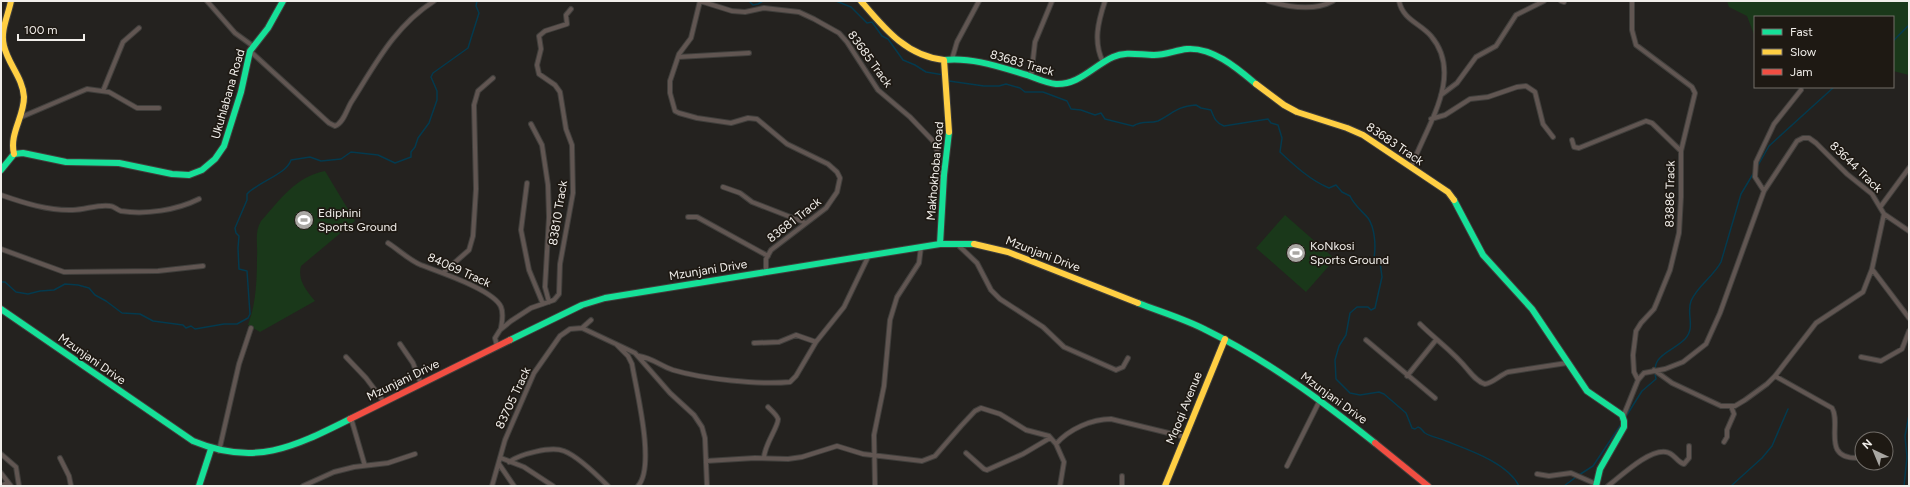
<svg xmlns="http://www.w3.org/2000/svg" width="1910" height="487" font-family="Figtree,sans-serif">
<rect width="100%" height="100%" fill="#24221f"/>
<path fill="#1a381a" d="M1727 1H1909V75L1893 71V17H1755V37L1747 16 1729 7Z
M325 171 355 221 301 266C297 280 307 291 315 301L260 332 248 325C256 304 257 280 257 257 258 244 254 233 261 221 281 199 295 177 325 171Z
M1285 215 1335 259 1306 292 1256 248Z"/>
<g fill="none" stroke-linecap="round" stroke-linejoin="round">
<path stroke="#043a4e" stroke-width="1.5" d="M749 1 753 5 758 4 763 1
M836 1 851 7 867 23 872 22 882 36 888 39 903 60 915 65 926 72 944 75
M1893 41 1909 25
M949 81 984 86H999L1006 84 1020 88 1025 92H1043L1067 101 1071 109 1081 110 1095 115 1101 113 1105 119 1133 126C1143 120 1149 124 1158 121 1174 113 1175 107 1196 105L1201 108 1211 110C1214 118 1216 123 1224 126L1268 119 1271 123 1278 125 1282 138 1280 152C1295 166 1310 180 1329 188L1336 185 1342 192 1350 196C1354 205 1362 211 1368 218 1375 228 1376 246 1374 258L1380 262 1382 277 1375 308 1371 310 1368 307H1357L1350 313 1346 335 1339 346 1335 360 1336 379 1350 393 1360 395 1379 392 1384 394 1406 413 1412 428 1415 429 1418 427C1422 428 1422 431 1425 433 1431 437 1440 438 1446 441 1469 450 1508 463 1519 486
M1757 167 1769 146 1834 87
M1 282H5L16 292 28 294 40 291 54 290 65 284 78 285 89 288 95 295 106 301 122 313 140 314 153 321 183 325 186 328 191 326 195 329 224 324H237L248 318 250 314 247 271 239 269 238 248 239 236 236 233 235 228 247 200V194C258 182 287 174 291 160L310 157 321 161 341 159 351 152 378 155 395 163 411 157V152L415 147 418 138 429 123 437 100V91L431 77 433 73 468 48 479 13 476 6 477 1
M1909 415V395
M1625 418 1642 391 1656 379C1650 354 1671 353 1685 339 1696 327 1686 314 1691 301 1697 286 1714 276 1721 262L1741 194 1753 174
M1579 475 1593 466 1622 423
M1564 486 1576 477
M1731 486 1762 458 1772 446 1788 409
M1904 486 1907 457 1905 436 1909 415"/>
<defs>
<path id="street" d="M207 1 235 33 253 46
M700 1 691 38 679 54 670 81V93L675 111 679 113 697 118 731 123 748 118 757 119 787 144 828 164 837 172 840 178 837 192 826 208 771 250 766 259V272
M700 1 732 11 745 12 764 8 799 12 814 19 839 33 847 42 878 90 910 117 933 141 938 153 942 194
M1268 1C1288 7 1313 12 1333 1
M1399 1C1403 20 1420 23 1431 36 1465 76 1425 128 1411 168
M1561 1 1564 2
M1632 1V30L1636 45 1692 87 1695 93 1681 151V197L1679 233 1670 270 1657 302 1654 309 1641 323 1636 331 1633 355 1634 372 1638 380
M250 51 329 123 335 126C344 123 347 108 352 101 376 63 395 26 434 1
M678 57 749 53
M952 59 957 42 979 1
M1103 62C1093 42 1098 22 1105 1
M1031 77 1035 42 1052 1
M103 91 123 42 139 28
M1441 95 1457 83 1476 57 1496 46 1516 15 1544 1
M19 118 87 89 109 92 137 108H159
M1431 119 1445 115 1470 99 1488 97 1517 87 1526 86 1535 92 1543 124 1553 137
M531 124 542 145 548 185 549 217 545 287 549 302
M1572 140 1574 147 1579 148 1646 121 1652 123 1681 151
M527 183 521 230 529 270 543 304
M723 187 740 193 752 202 806 223
M1764 191 1755 177 1756 162 1774 124 1801 90
M1 195C24 203 49 211 73 210 85 210 98 204 110 206 114 206 117 210 121 211 146 215 177 210 199 199
M1881 206 1909 168
M1884 214 1909 231
M688 217H697L768 256
M388 243C399 250 409 260 421 265 439 272 494 290 501 307 504 314 502 321 501 328
M957 244 977 263 991 290 1000 299 1043 327 1064 347 1116 370 1123 367 1128 358
M1 249 64 272 158 271 203 266
M1872 269 1909 318
M444 272 469 250 473 236 476 189 474 105 478 91 493 78
M1420 324C1436 340 1454 352 1468 370 1473 376 1478 382 1485 384 1493 383 1500 375 1508 372L1567 363
M582 328 635 353 670 393 694 415 702 427 705 438 707 486
M1366 340 1435 398
M754 343 779 342 796 335 816 342
M400 344 413 363 421 384
M617 345 628 356 632 364C636 389 656 466 638 486
M497 346 495 338 500 330 511 321 531 308 554 300 559 294 560 264 573 193 572 145 566 129 560 92 555 85 539 74 537 65 541 49 539 36 545 31 567 24 566 15 571 9
M639 356C652 358 661 366 673 370 703 379 759 385 790 382L796 376 816 342 844 307 869 255
M346 357 366 378 384 402
M1861 357 1881 361 1902 349 1909 331
M1407 376 1436 340
M1775 376 1832 408C1842 424 1820 460 1860 458
M1623 417 1638 380 1644 373 1665 369 1683 362 1706 344 1720 313 1764 191 1797 141 1803 138H1809L1816 143 1847 174 1872 194 1884 214 1872 269 1863 292 1816 323 1775 376 1767 384 1745 400 1735 406H1721L1672 383 1654 370
M351 418 365 466
M1724 442 1727 437V430L1734 414 1731 406
M219 451 239 364 251 328
M966 453 984 469 987 470 1023 454 1050 438
M1 454 16 467 19 486
M60 458 69 476 71 486
M501 458 524 467 553 486
M764 458C764 445 779 426 778 419 777 415 771 410 768 407
M706 461 755 458 788 459 802 457 837 446 863 454 922 461 935 456 961 426 975 411 981 408 1000 414 1026 430 1049 436 1056 444
M509 462C520 454 551 446 564 451 577 456 598 476 608 486
M499 464 514 486
M1287 466 1320 400
M1 473 11 486
M1537 474 1549 476 1571 473 1596 484
M2 486 8 482
M303 486 334 472 354 467 388 463 415 454
M492 486 505 440 534 373 560 336 570 329 582 328 591 320
M875 486 874 435 884 386 890 320 897 297 919 263 921 247
M1060 486 1064 462 1056 444C1069 429 1092 419 1111 419L1185 437
M1122 486V476
M1608 486C1621 476 1649 449 1666 452 1674 453 1677 462 1684 464L1689 458V446"/>
<path id="fast" d="M944 60C972 57 1000 67 1027 75 1036 78 1046 83 1056 84 1079 85 1093 66 1113 57 1126 51 1140 55 1154 55 1166 55 1176 50 1187 49 1213 47 1238 69 1256 84
M1 170 14 154 23 153 66 162 119 163 172 174 189 175 202 170 215 159 224 146 241 92 250 51 268 28 283 1
M1454 200 1483 255 1532 309 1587 391 1622 415 1624 421V427L1600 469 1596 486
M940 244 944 175 949 132
M1138 303C1161 312 1185 319 1206 330 1267 360 1322 401 1375 443
M1 309 193 441C255 467 294 447 350 419
M510 340 582 305 605 298 940 244H974
M199 486 211 449"/>
<path id="slow" d="M11 1C8 16 0 31 4 46 8 64 23 78 24 97 24 117 9 134 14 154
M861 1C884 28 906 56 944 60L949 132
M1256 84 1284 105 1297 112 1347 128 1363 135 1448 192 1454 200
M974 244 1008 252 1138 303
M1165 486 1225 339"/>
<path id="jam" d="M350 419 510 340
M1375 443 1428 486"/>
</defs>
<use href="#street" stroke="#403f3c" stroke-width="6"/>
<use href="#fast" stroke="#403f3c" stroke-width="8"/>
<use href="#slow" stroke="#403f3c" stroke-width="8"/>
<use href="#jam" stroke="#403f3c" stroke-width="8"/>
<use href="#street" stroke="#615652" stroke-width="4"/>
<use href="#fast" stroke="#16e098" stroke-width="6"/>
<use href="#slow" stroke="#ffcf43" stroke-width="6"/>
<use href="#jam" stroke="#f24e42" stroke-width="6"/>
</g>
<defs>
<symbol id="stadium-disc" viewBox="-11 -11 22 22"><circle r="9.5" fill="#a9a7a3" stroke="#1e1913"/><path d="M0-5a6.5 5 0 1 0 0 10a6.5 5 0 1 0 0-10ZM-3.5-1.8h7v3.6h-7Z" fill="#fff"/></symbol>
</defs>
<g fill-rule="evenodd">
<use href="#stadium-disc" x="293" y="209" width="22" height="22"/>
<use href="#stadium-disc" x="1285" y="242" width="22" height="22"/>
</g>
<g text-anchor="middle" stroke-width="3.5" stroke-linejoin="round" paint-order="stroke">
<g font-size="12" fill="#f1eeea" stroke="#1e1913">
<text transform="translate(870 59) rotate(54)" y="4">83685 Track</text>
<text transform="translate(1022 63) rotate(16)" y="4">83683 Track</text>
<text transform="translate(228 94) rotate(-74)" y="4">Ukuhlabana Road</text>
<text transform="translate(1395 144) rotate(34)" y="4">83683 Track</text>
<text transform="translate(1856 167) rotate(44)" y="4">83644 Track</text>
<text transform="translate(935 171) rotate(-85)" y="4">Makhokhoba Road</text>
<text transform="translate(1670 194) rotate(-89)" y="4">83886 Track</text>
<text transform="translate(558 213) rotate(-81)" y="4">83810 Track</text>
<text transform="translate(794 220) rotate(-38)" y="4">83681 Track</text>
<text transform="translate(1043 254) rotate(21)" y="4">Mzunjani Drive</text>
<text transform="translate(459 270) rotate(24)" y="4">84069 Track</text>
<text transform="translate(708 270) rotate(-9)" y="4">Mzunjani Drive</text>
<text transform="translate(92 359) rotate(35)" y="4">Mzunjani Drive</text>
<text transform="translate(403 380) rotate(-26)" y="4">Mzunjani Drive</text>
<text transform="translate(513 398) rotate(-65)" y="4">83705 Track</text>
<text transform="translate(1334 398) rotate(36)" y="4">Mzunjani Drive</text>
<text transform="translate(1184 408) rotate(-68)" y="4">Mqoqi Avenue</text>
</g>
<g font-size="12" fill="#f1eeea" stroke="#1e1913" text-anchor="start">
<text x="318" y="217">Ediphini<tspan x="318" dy="14">Sports Ground</tspan></text>
<text x="1310" y="250">KoNkosi<tspan x="1310" dy="14">Sports Ground</tspan></text>
</g>
</g>
<rect width="1910" height="487" fill="none" stroke="#f1eeea" stroke-width="4"/>
<rect x="1754" y="16" width="140" height="72" fill="#1e1913" stroke="#726e69"/>
<rect x="1762" y="29" width="20" height="6" fill="#16e098" stroke="#726e69"/>
<text x="1790" y="36" font-size="12" fill="#f1eeea">Fast</text>
<rect x="1762" y="49" width="20" height="6" fill="#ffcf43" stroke="#726e69"/>
<text x="1790" y="56" font-size="12" fill="#f1eeea">Slow</text>
<rect x="1762" y="69" width="20" height="6" fill="#f24e42" stroke="#726e69"/>
<text x="1790" y="76" font-size="12" fill="#f1eeea">Jam</text>
<g transform="translate(1874 451) rotate(316)"><circle r="19" fill="#1e1913" stroke="#726e69"/>
<path d="M0-3L7 15L0 10L-7 15Z" fill="#a9a7a3"/>
<text y="-6" font-size="11" font-weight="bold" text-anchor="middle" fill="#f1eeea">N</text>
</g>
<path d="M18 34v6h66v-6" fill="none" stroke="#f1eeea" stroke-width="2"/>
<text x="24" y="34" font-size="12" fill="#f1eeea" stroke="#1e1913" stroke-width="3" paint-order="stroke">100 m</text>
</svg>
